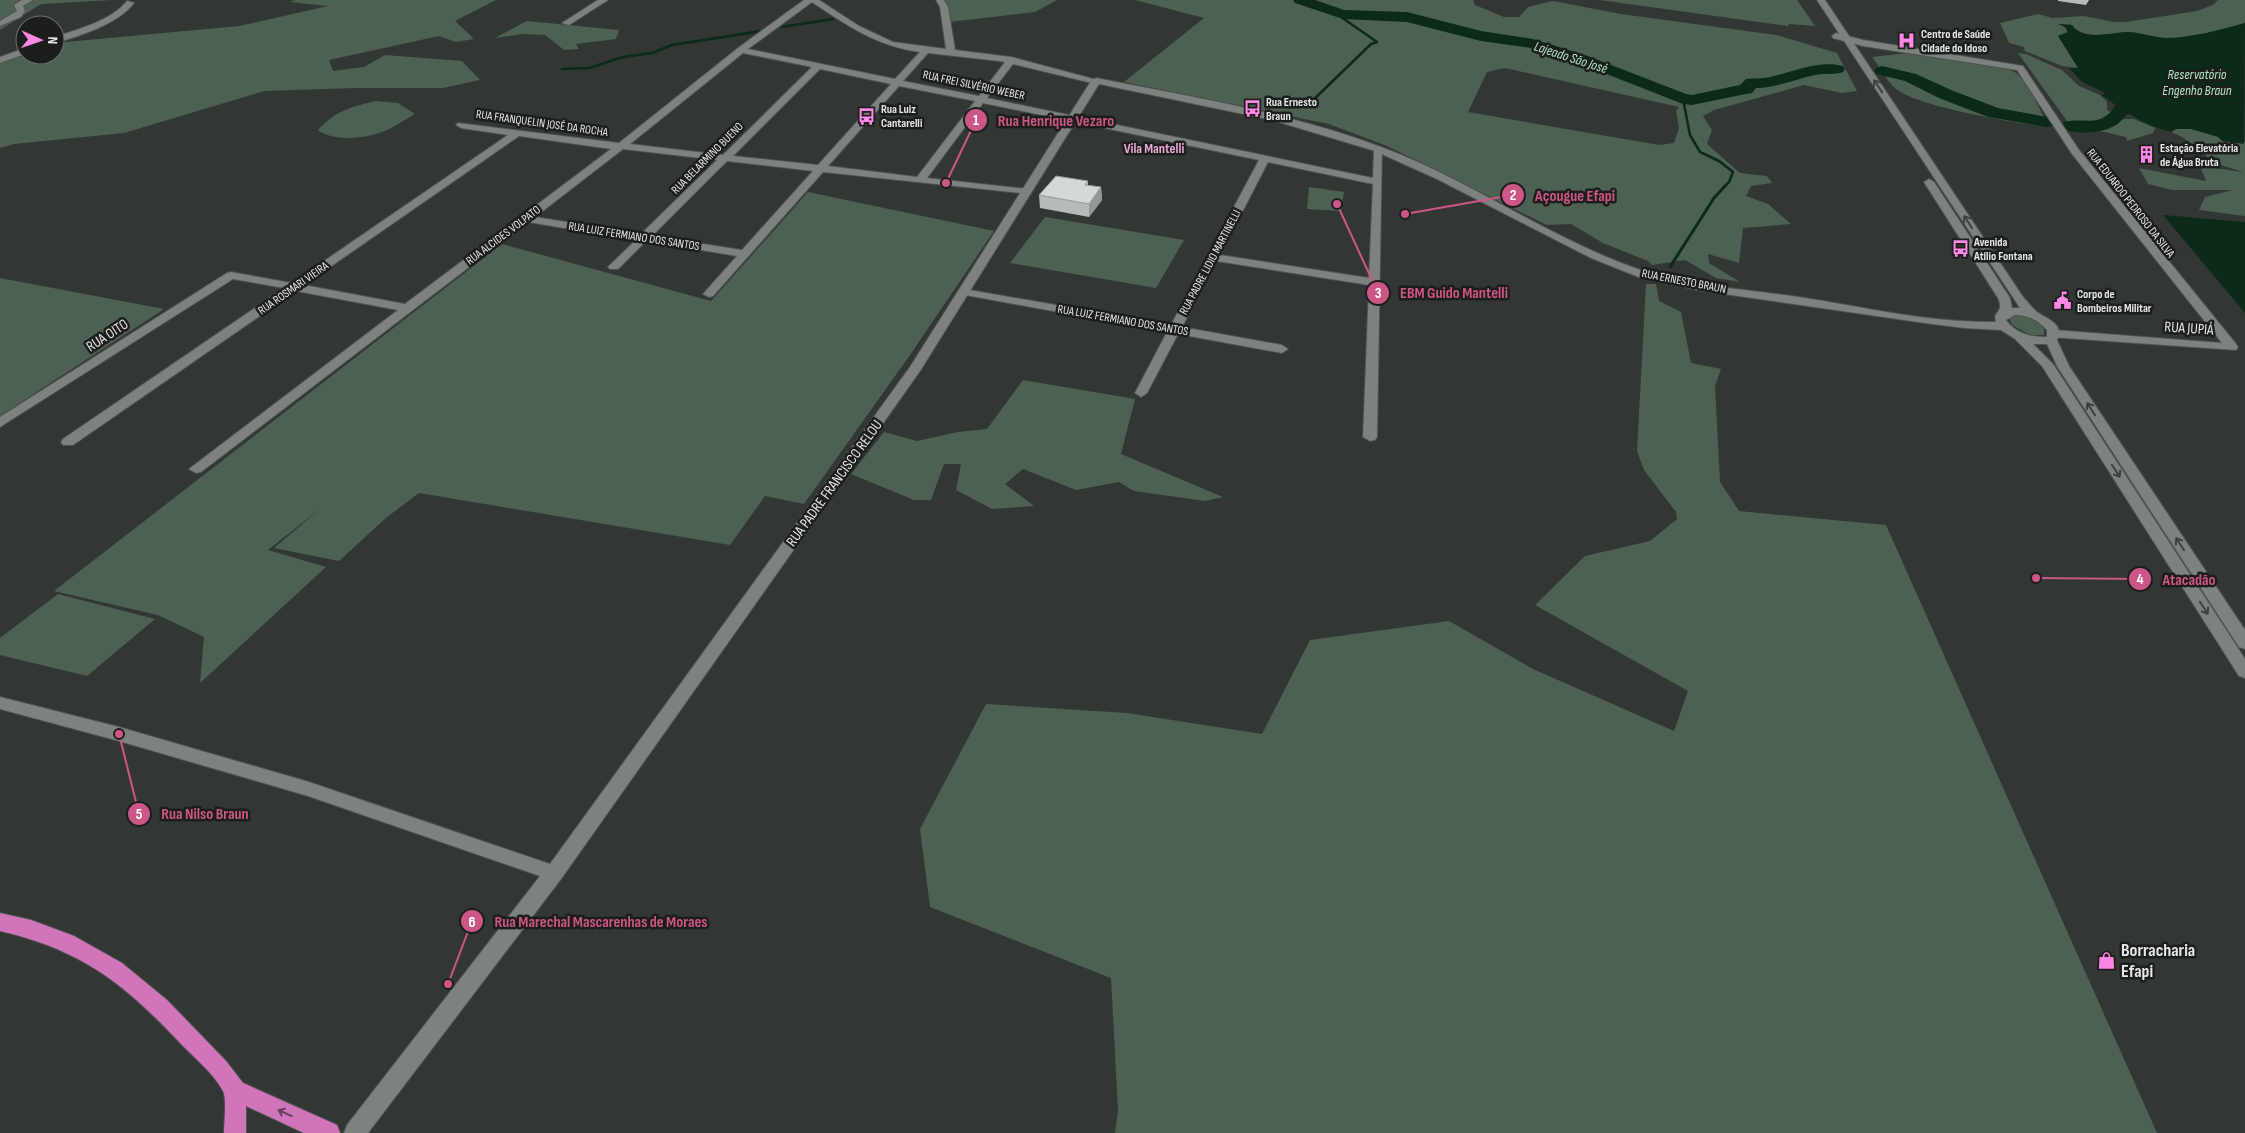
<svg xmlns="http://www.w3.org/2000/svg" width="2245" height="1133" font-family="'Sofia Sans Condensed',sans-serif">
<rect width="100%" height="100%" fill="#323734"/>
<path fill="#4c6152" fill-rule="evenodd" d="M0 0H112L41 4 0 30Z
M295 0H496L455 21 474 39 456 42 439 36 329 60 333 71 364 67 385 55 462 61 480 80 443 88H355L264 91 124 133 14 144 0 148V63L25 54 55 55V43L239 26 328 6 290 2Z
M939 0H1057L1035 12 949 22Z
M1135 0H1473L1475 5 1504 17H1519L1528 7 1553 1 1621 14 1776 35 1837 53 1857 91 1842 93 1804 85 1714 110 1703 116 1712 130 1707 144 1740 173 1767 176 1772 183 1751 186 1746 196 1768 204 1791 224 1743 228 1739 263 1708 254 1709 263 1740 282 1716 278 1685 260 1652 265 1648 261 1603 243 1571 224 1547 225 1387 146 1329 124 1124 82 1204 18ZM1505 68 1679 107 1676 111 1679 128 1674 143 1659 145 1468 112 1487 72Z
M1600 0H1797L1815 26 1789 24 1788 26Z
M2218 0H2245V23C2220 30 2191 38 2165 38 2152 37 2139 32 2126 32 2110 33 2082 41 2072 25L2059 24 2065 27 2068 32 2059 36 2078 68 2062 66 2025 51 2024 47 2009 43 2000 23 2038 14 2052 18 2084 16 2114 22H2126L2197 11 2213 5Z
M527 21 619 30 616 39 576 44 579 49 564 50 545 35 522 34 495 38Z
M1908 53C1928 56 2003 63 2016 73 2025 79 2045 115 2046 126 2017 124 1914 106 1895 88 1886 80 1879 66 1872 57Z
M2018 53 2026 54 2062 70 2079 86 2100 95 2107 102V110L2123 119H2134L2155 128 2153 133 2127 141 2126 137 2100 131 2075 132Z
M375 101 398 103 415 114C404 120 392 129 379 133 363 139 331 141 318 130 335 111 351 107 375 101Z
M2176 129H2191L2245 142V216L2199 210 2205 197 2233 190H2172L2148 184 2139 168 2206 181 2200 166 2243 172C2233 168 2223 167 2214 161 2196 150 2192 140 2171 132Z
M1309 187 1344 192 1341 211 1307 209Z
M808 192 994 231 910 355 804 504 765 496 730 545 419 493 387 517 339 561 274 548 321 508 268 550 326 567 200 683 204 637 158 615 54 591 502 244 711 301Z
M1045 217 1184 240 1156 288 1010 263Z
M0 278 164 309 0 416Z
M1646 284H1656L1659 301 1681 312 1691 363 1721 369 1715 386 1720 482 1739 511 1886 525 2157 1133H1115L1118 1110 1111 978 930 907 920 829 986 704 1127 713 1262 734 1310 640 1449 621 1533 669 1674 731 1688 691 1535 605 1585 556 1650 541 1677 519 1676 512 1644 470 1637 451Z
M2019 314C2029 317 2037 319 2044 327V335H2030L2012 325 2009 318Z
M1023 380 1135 399 1121 454 1223 497 1205 501 1134 491 1119 482 1076 490 1023 469 1005 484 1034 506 992 509 956 490 961 464H944L931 500H914L851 474 884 432 917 441 958 432 987 429Z
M58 594 155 619 87 676 0 655V638Z"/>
<path fill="#0b2a17" d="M2245 23 2244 144 2222 141 2218 137 2191 129H2176L2171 132C2144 125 2124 112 2102 95L2105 93 2082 82 2069 68H2078L2058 36 2068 32 2065 27 2058 24 2072 25C2082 41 2110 33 2126 32 2139 32 2152 37 2165 38 2191 38 2220 30 2245 23Z
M2163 215 2245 222V313Z"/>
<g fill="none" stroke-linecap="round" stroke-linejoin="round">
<path stroke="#0b2a17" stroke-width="2.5" d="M782 27 833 19
M562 69 589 68 623 57 652 53 672 45 768 30
M1683 99 1690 135 1700 152 1719 161 1733 172 1729 182 1724 187
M1308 105 1371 44 1377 42 1331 10"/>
<path stroke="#0b2a17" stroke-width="3" d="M1670 267 1714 198 1725 186"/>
<path fill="#0b2a17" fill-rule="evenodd" d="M1293 0H1315L1344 10 1407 12 1481 31 1533 39 1588 56 1686 94 1692 95 1740 85 1746 79C1754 78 1762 79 1770 77 1793 72 1819 60 1843 66L1845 69 1843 72C1834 75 1824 73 1815 75 1795 79 1777 88 1756 88L1752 93 1746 94 1692 105 1683 104 1576 62 1531 48 1481 41 1407 22 1343 19 1295 3Z
M1882 66 1916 74 1951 90 1998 108 2047 117 2053 118 2056 122 2053 126 2047 127 1988 117 1939 98 1905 81 1876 74 1874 71 1876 68Z
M2158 103 2164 104 2167 108 2164 112 2127 114C2114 134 2085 135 2064 130L2061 126 2064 122C2086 117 2100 129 2116 105Z"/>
<defs>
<path id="street" d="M22 0H33L23 6 25 11 21 17 0 26V21L17 11 14 5Z
M598 0H608L569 25 562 23Z
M804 0H819L859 26 893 42 946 49 940 7 936 0H944L948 7 955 50 1011 57 1101 81 1096 84 1013 64 987 98 1373 178 1374 149 1376 147H1382L1377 437 1375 440 1370 441 1363 437 1369 285 1216 261 1182 327 1282 345 1288 349 1282 353 1178 334 1147 393 1141 397 1135 393 1167 332 960 294 958 292 964 289 1171 325 1259 160 983 103 927 178 1027 189 1031 190V194L823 172 713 296 709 297 703 294 737 256 646 241 618 269H610L608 267 610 265 636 240 528 222 201 472 196 473 189 469 398 310 296 291 73 445H63L61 442 63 439 284 288 233 279 0 427V417L227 273 231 272 292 283 508 135 461 128 456 125 458 123 619 143 738 48ZM812 2C846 25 878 47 920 52L895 79 748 49ZM743 53 812 67 723 155 630 144ZM928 53 999 61 1005 62 979 96 903 81ZM820 69 891 84 818 165 733 156ZM899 86 975 101 917 177 828 166ZM519 136 611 149 405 304 304 285ZM623 149 717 160 641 234 535 217ZM727 161 813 171 742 250 652 236ZM1268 162 1373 184 1369 278 1220 255Z
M127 1 134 3C118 24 80 36 55 43V37C78 29 111 21 127 1Z
M1836 33 1863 40 2023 66 2079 150 2236 344 2238 347 2236 350 2050 337 2048 334 2054 330 2222 343 2072 154 2017 70 1863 46 1833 38 1832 36Z
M25 48V54L0 63V57Z"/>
<path id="secondary" d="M1817 0H1825L2023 297C2027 301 2032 308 2037 312 2047 319 2065 324 2057 340L2069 366 2245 630V649L2239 647 2057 366 2047 344H2033L2053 364 2245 659V678L2239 676 2042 366 2015 339 2001 330 1964 328 1925 323 1703 291 1641 278 1591 258 1437 179 1375 151 1272 120 1099 84 920 371 561 879 368 1133H344L347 1125 540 876 308 796 119 741 0 709V697L119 727 309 782 550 864 910 367 1091 81 1096 78C1192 97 1289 112 1381 147 1468 179 1544 235 1632 267 1685 286 1744 289 1799 297 1864 307 1930 323 1996 322L1995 316C2000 309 2002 307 1998 298L1924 182 1929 179 1934 182 2010 298 2012 308H2020ZM2015 315C2028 315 2038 320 2047 330V337C2031 337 2016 334 2006 320Z"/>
<path id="highway" d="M0 913 31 920 74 936 122 963 167 1000 226 1061 243 1083 337 1125 340 1133H304L246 1106V1133H224C224 1123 227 1099 223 1091 214 1074 197 1060 183 1046 126 985 83 950 0 931Z"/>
</defs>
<use href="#street" stroke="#4f5350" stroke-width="2"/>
<use href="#secondary" stroke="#4f5350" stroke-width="2"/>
<use href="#highway" stroke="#4f5350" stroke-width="2"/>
<use href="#street" fill="#7c827d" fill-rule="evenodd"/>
<use href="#secondary" fill="#7c827d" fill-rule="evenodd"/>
<use href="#highway" fill="#d175bb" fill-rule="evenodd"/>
</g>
<path fill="#b5bbb6" d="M2058 0H2089L2086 5 2058 1Z
M1088 181V185L1101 187 1102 200 1089 217 1040 208 1039 195Z"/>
<path fill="#949894" d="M1101 187 1102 200 1089 217V204Z"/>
<path fill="#d3d9d4" stroke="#949894" d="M1056 176 1088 181 1085 185 1101 187 1089 204 1039 195Z"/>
<defs><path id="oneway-shaft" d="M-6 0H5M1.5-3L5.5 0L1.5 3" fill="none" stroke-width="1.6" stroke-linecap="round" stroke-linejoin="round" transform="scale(1.25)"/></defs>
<g stroke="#3e413e">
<use href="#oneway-shaft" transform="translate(1878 86) rotate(-123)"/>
<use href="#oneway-shaft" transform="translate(1968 222) rotate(-123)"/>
<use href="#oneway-shaft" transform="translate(2091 409) rotate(-123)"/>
<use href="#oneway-shaft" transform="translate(2116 471) rotate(57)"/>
<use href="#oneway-shaft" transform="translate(2180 544) rotate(-123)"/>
<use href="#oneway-shaft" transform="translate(2204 608) rotate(57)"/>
</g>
<use stroke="#64415c" href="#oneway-shaft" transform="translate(285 1113) rotate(-156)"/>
<defs>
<symbol id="hospital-bare" viewBox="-9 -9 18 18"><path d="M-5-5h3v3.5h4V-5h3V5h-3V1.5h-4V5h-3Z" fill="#fd86e2" stroke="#1c1e1c" stroke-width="2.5" paint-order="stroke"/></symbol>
<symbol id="bus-bare" viewBox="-9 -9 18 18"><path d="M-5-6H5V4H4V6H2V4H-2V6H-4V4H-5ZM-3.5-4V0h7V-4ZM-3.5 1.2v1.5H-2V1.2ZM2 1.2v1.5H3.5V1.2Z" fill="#fd86e2" stroke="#1c1e1c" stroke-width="2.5" paint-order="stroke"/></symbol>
<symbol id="building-bare" viewBox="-9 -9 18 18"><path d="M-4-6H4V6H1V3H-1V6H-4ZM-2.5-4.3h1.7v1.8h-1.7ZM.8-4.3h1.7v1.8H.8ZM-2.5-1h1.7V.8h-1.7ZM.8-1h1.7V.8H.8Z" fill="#fd86e2" stroke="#1c1e1c" stroke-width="2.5" paint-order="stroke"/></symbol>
<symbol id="civic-bare" viewBox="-9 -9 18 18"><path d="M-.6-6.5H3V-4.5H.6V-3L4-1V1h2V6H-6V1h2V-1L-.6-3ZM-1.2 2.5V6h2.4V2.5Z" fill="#fd86e2" stroke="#1c1e1c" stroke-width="2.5" paint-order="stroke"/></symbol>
<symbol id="shop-bare" viewBox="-9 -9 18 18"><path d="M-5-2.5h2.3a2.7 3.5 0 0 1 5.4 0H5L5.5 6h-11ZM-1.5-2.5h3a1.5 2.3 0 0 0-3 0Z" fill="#fd86e2" stroke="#1c1e1c" stroke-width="2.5" paint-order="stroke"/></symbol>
</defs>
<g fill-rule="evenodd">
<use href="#hospital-bare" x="1894" y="28" width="25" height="25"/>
<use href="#bus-bare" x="1240" y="96" width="25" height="25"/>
<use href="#bus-bare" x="854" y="104" width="25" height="25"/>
<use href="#building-bare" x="2134" y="142" width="25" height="25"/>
<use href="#bus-bare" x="1948" y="236" width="25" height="25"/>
<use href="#civic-bare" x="2050" y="288" width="25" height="25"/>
<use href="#shop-bare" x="2094" y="948" width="25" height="25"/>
</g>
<g text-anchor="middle" stroke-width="5" stroke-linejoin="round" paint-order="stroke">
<g font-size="12" font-weight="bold" fill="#e5e8e6" stroke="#1c1e1c" text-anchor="start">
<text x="1921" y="38">Centro de Saúde<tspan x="1921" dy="14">Cidade do Idoso</tspan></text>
<text x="1266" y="106">Rua Ernesto<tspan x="1266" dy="14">Braun</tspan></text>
<text x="881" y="113">Rua Luiz<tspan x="881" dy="14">Cantarelli</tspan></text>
<text x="2160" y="152">Estação Elevatória<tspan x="2160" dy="14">de Água Bruta</tspan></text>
<text x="1974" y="246">Avenida<tspan x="1974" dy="14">Atílio Fontana</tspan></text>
<text x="2077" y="298">Corpo de<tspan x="2077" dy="14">Bombeiros Militar</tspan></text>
</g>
<g font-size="12" fill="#e5e8e6" stroke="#1c1e1c">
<text transform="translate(974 85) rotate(12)" y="4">RUA FREI SILVÉRIO WEBER</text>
<text transform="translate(542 123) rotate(8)" y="4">RUA FRANQUELIN JOSÉ DA ROCHA</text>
<text transform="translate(707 158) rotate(-45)" y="4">RUA BELARMINO BUENO</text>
<text transform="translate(2131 203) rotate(52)" y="4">RUA EDUARDO PEDROSO DA SILVA</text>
<text transform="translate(503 235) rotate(-37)" y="4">RUA ALCIDES VOLPATO</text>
<text transform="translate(634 236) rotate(9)" y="4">RUA LUIZ FERMIANO DOS SANTOS</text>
<text transform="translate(1210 262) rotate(-62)" y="4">RUA PADRE LIDIO MARTINELLI</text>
<text transform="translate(1684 281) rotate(11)" y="4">RUA ERNESTO BRAUN</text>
<text transform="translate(293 288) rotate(-35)" y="4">RUA ROSMARI VIEIRA</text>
<text transform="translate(1123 320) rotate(10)" y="4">RUA LUIZ FERMIANO DOS SANTOS</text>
</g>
<g font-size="14" font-style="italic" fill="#afe9c1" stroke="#1c1e1c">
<text transform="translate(1571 57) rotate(18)" y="5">Lajeado São José</text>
<text x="2197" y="79">Reservatório<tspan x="2197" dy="16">Engenho Braun</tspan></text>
</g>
<g font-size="14" font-weight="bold" fill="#eaa8d8" stroke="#1c1e1c">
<text x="1154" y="153">Vila Mantelli</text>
</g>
<g font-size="15" fill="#e5e8e6" stroke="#1c1e1c">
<text transform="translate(2189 328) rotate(4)" y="5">RUA JUPIÁ</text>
<text transform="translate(107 335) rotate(-33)" y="5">RUA OITO</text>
<text transform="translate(834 483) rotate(-54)" y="5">RUA PADRE FRANCISCO RELOU</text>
</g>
<g font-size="18" font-weight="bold" fill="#e5e8e6" stroke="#1c1e1c" text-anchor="start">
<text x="2121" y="956">Borracharia<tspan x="2121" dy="21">Efapi</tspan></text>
</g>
</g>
<path fill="none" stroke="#cc5685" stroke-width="2" d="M946 183L976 120M1405 214L1513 195M1337 204L1378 293M2036 578L2140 579M119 734L139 814M448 984L472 921"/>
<g fill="#cc5685" stroke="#1c1e1c" stroke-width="2">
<circle cx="946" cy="183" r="5"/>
<circle cx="1405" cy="214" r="5"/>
<circle cx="1337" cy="204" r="5"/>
<circle cx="2036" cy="578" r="5"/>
<circle cx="119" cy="734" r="5"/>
<circle cx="448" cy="984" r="5"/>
<circle cx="976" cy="120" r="12"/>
<circle cx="1513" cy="195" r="12"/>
<circle cx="1378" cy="293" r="12"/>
<circle cx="2140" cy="579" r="12"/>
<circle cx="139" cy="814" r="12"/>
<circle cx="472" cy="921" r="12"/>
</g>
<g font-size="15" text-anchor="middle" font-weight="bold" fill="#fff">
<text x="976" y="125">1</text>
<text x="1513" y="200">2</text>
<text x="1378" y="298">3</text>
<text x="2140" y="584">4</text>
<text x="139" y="819">5</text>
<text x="472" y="927">6</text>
</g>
<g font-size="16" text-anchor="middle" font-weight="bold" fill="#cc5685" stroke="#1c1e1c" stroke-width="5" stroke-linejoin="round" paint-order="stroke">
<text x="1056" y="126">Rua Henrique Vezaro</text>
<text x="1575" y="201">Açougue Efapi</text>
<text x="1454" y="298">EBM Guido Mantelli</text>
<text x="2189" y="585">Atacadão</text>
<text x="205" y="819">Rua Nilso Braun</text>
<text x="601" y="927">Rua Marechal Mascarenhas de Moraes</text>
</g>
<g transform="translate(40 40) rotate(92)"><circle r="24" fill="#1c1e1c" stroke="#6c6f6d"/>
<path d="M0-4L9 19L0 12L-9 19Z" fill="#fd86e2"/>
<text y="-8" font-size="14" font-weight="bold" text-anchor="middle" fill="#e5e8e6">N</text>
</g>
</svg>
